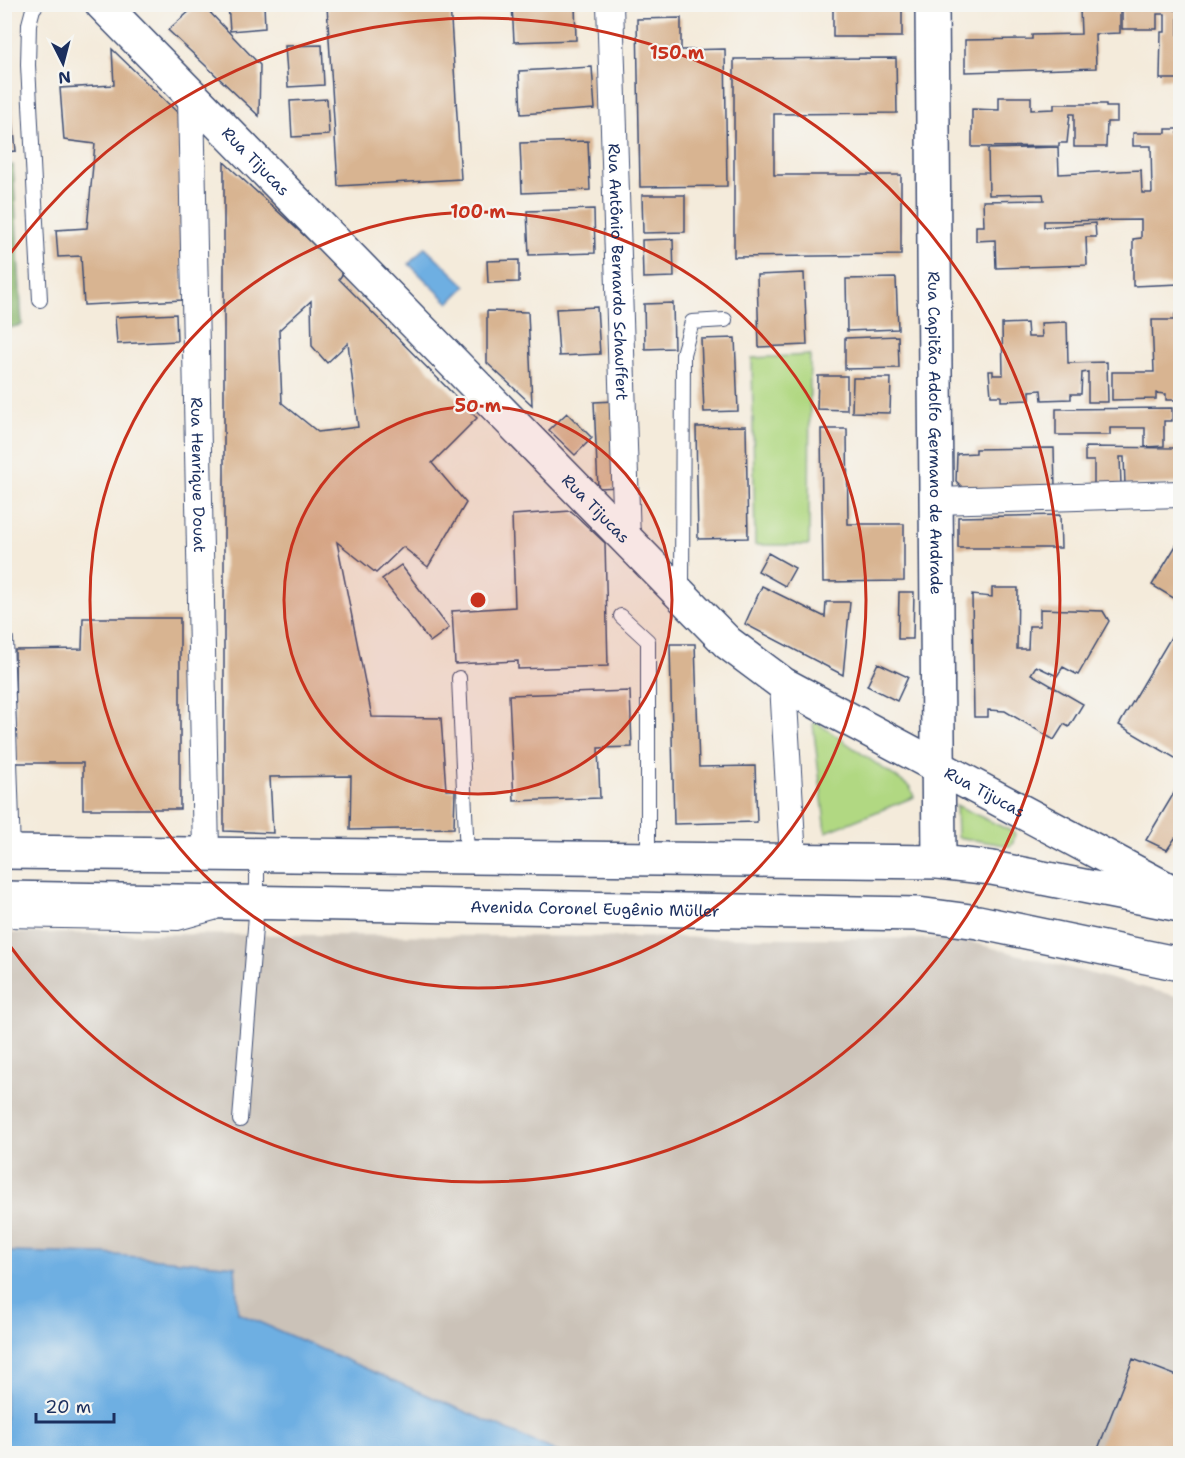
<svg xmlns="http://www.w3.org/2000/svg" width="1185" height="1458" font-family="'Shantell Sans',sans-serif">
<rect width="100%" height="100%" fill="#f6f6f2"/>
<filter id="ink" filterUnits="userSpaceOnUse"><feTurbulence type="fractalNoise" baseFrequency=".0167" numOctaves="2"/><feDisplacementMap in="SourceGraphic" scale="12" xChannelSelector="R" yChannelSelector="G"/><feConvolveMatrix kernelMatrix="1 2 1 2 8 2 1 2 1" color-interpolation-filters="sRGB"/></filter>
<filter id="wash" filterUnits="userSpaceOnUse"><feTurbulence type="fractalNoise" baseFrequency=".008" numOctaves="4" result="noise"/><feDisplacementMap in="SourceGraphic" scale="24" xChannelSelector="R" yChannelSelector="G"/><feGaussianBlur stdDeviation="1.35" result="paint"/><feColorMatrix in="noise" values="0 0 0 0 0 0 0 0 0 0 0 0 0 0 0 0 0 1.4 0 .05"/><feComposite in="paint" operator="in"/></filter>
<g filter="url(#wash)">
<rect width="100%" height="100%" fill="#f4ebdb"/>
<path fill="#cbc2b8" d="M5 933 959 939 1180 997V1453H560L104 1254 5 1252Z"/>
<path fill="#b1d882" stroke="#668470" stroke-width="1.5" d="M810 355 809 545H755L752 358Z
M816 722 910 787 914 797 826 832 813 724Z
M956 805 1015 833 1013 843 1010 846 957 837Z"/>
<path fill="#8cb870" stroke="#547467" stroke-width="1.5" d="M13 165 22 325 5 329V166Z"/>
<path fill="#6eafe2" stroke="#446fa0" stroke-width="1.5" d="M425 247 466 286 449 303 409 264Z
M5 1252 104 1254 235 1266 238 1313 560 1453H5Z"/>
<g id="blocks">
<path fill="#d8b491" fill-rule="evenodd" d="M198 4H202L260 65 259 116 168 30Z
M228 4H264L265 28 230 31Z
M450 4 461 179 338 186 327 6Z
M512 4H575L576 40 514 42Z
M833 4H902V37H833Z
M1122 4H1175V10H1178V79H1160L1161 32H1165V14H1157V29H1122Z
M1120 8V33L1095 34 1096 68 965 72V40L1032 39V35L1081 34 1080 9Z
M681 18V50L725 49 727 186 640 187 637 19Z
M4 27 16 151 4 152Z
M322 45 324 85 288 87 285 46Z
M112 49 179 114 183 300 84 305 81 256 58 257 56 230 87 228 95 144 64 140 60 88 114 85Z
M896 58 897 113 774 114V175H901V255L734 257V59Z
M592 67 595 109 521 114 519 71Z
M999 97H1031V110L1054 109V104H1106V107H1117V122H1107L1106 147H1074V114H1070L1067 143H1059V146L972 147V109L999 110Z
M327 99 329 135 292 137 290 101Z
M1166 129H1178L1180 284 1133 286V239L1141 238V220L1044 221V227L1095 223 1096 237H1086L1087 265 996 268 995 240 976 241V226H984L983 201 1044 200 1043 194 989 195 988 149 1058 147 1059 174 1141 170 1142 193H1152L1151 146H1133V133H1166Z
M588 141 590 190 522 193 520 143Z
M224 162 344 272 339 279 477 418 432 463 466 503 428 567 403 547 376 573 337 542 372 717 441 718 446 790H455L454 828 350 830 351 776 270 777 273 833 224 831ZM311 301 312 346 327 363 348 343 358 427 318 432 282 403 279 330Z
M642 195H685V232L643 233Z
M594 209 595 253 529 255 527 211Z
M673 239 674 277 643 278 642 240Z
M519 260V282L488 283 487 261Z
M804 273 807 345 759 347 757 275Z
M896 278 898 329 847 331 846 279Z
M673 303 674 348 645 349 644 304Z
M597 307 600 354 559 356 556 309Z
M487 311 528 312 532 405 487 363Z
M176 314 177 341 117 344 115 317Z
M1175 314H1180V400H1166V394L1156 393V399L1112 400V372H1154L1152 320H1175Z
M1067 322 1068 363 1107 362 1108 402H1088V372L1082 373 1081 394H1071V399L1042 400 1041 390 1030 391V400L1001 401V396H991L989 371H993V375H1003L1002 324 1027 323 1028 337H1042L1041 323Z
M898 336 899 368 845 369V338Z
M735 338 738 411 704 412 701 339Z
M818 376H847V410L817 409Z
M853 378H891L890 413 852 412Z
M616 401 620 487 598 488 594 402Z
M1172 408V421H1164V446L1145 447V428H1110V435H1056V409Z
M567 413 592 438 575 455 549 430Z
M746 426 748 538 698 539 696 427Z
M821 429H847L848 524H904V581L823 582Z
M1085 447 1179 448V483L1125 485 1124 457H1120L1121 485 1094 486V461H1085Z
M1054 448 1055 488 966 491 956 481 957 454 976 453V449Z
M571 511 605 543 608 666 518 669V661L455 664 452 611 515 607 512 515Z
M1060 515 1061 548H958V517Z
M1180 539V602L1152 585Z
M768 553 795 568 785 586 758 571Z
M401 565 449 628 430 642 382 579Z
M762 586 825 617 826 602H850L843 675 745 624Z
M992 588H1018L1017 649H1028L1029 626H1040V609L1103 611 1109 621 1078 675 1063 667 1057 676 1036 666 1031 674 1083 704 1069 727 1064 724 1054 740 1005 711 988 710V717H974L972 595 992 597Z
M899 592H914L913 639H898Z
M83 618H180V809H83V763H16L15 650 82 649Z
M1180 622V761L1119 725Z
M670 644H695L699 767 755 766 757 822 674 824Z
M878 663 908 677 897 701 867 686Z
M630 691 632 747 598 748 600 798 514 801 509 695Z
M1180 783V842L1175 838 1167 850 1146 840Z
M1133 1359 1180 1377V1454H1096Z"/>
</g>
</g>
<g filter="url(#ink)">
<use href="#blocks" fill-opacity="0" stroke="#3c4b71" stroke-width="1.5"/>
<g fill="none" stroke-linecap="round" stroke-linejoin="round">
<defs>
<path id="lane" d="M37 4 33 9 29 24 28 65 40 300
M682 591 683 354 692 322 725 320
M621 616 648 641V858
M6 639 13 852
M459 678 467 856
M4 920 178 923 214 913
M240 1120 257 902V854"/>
<g id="street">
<path id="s1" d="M610 4 627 540"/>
<path id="s2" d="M191 97 206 853"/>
<path d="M935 501 1180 494"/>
<path d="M783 684 793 859"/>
</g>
<g id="secondary">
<path id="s3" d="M102 4 728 643 783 684 1180 896"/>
<path id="s4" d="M932 4 939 862"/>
</g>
<g id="primary">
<path d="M4 852 939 862 992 868 1180 905"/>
<path id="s5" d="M4 898 918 914 978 922 1180 964"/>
</g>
</defs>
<use href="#lane" stroke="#3c4b71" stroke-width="16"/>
<use href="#street" stroke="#3c4b71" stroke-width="28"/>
<use href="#secondary" stroke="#3c4b71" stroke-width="36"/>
<use href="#primary" stroke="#3c4b71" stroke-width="36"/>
<use href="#lane" stroke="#fff" stroke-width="14"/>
<use href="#street" stroke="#fff" stroke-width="26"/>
<use href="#secondary" stroke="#fff" stroke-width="33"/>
<use href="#primary" stroke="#fff" stroke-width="33"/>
</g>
</g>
<circle cx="478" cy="600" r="194" fill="#c8321e" fill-opacity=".12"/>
<g fill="none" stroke="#c8321e" stroke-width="3">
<circle cx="478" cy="600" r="194"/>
<circle cx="478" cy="600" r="388"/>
<path d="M7 258A582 582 0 1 1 7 942"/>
</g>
<g text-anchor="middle" stroke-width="4.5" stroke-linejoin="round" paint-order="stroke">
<g font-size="16" fill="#1b2f5e" stroke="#f6f6f2">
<text dy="6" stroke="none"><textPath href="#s3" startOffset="220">Rua Tijucas</textPath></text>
<text dy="6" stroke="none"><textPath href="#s1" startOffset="268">Rua Antônio Bernardo Schauffert</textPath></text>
<text dy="6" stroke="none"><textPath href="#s4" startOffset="429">Rua Capitão Adolfo Germano de Andrade</textPath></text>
<text dy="6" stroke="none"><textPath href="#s2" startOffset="378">Rua Henrique Douat</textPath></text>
<text dy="6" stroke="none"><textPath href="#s3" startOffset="706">Rua Tijucas</textPath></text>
<text dy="6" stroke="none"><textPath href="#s3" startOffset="1192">Rua Tijucas</textPath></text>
<text dy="6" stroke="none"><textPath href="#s5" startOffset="591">Avenida Coronel Eugênio Müller</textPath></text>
</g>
</g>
<circle cx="478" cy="600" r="9" fill="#c8321e" stroke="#f6f6f2" stroke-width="3"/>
<g font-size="18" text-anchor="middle" font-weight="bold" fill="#c8321e" stroke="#f6f6f2" stroke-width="4.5" stroke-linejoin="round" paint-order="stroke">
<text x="677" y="59">150 m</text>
<text x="478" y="218">100 m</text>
<text x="478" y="412">50 m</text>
</g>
<rect width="1185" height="1458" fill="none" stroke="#f6f6f2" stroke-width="24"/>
<g transform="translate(63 63) rotate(174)" stroke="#f6f6f2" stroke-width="4.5" paint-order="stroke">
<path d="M0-4.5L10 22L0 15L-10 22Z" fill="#1b2f5e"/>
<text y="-9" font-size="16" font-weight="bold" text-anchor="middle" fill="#1b2f5e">N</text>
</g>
<path d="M36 1413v9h78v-9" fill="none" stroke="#1b2f5e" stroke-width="3"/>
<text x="45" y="1413" font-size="18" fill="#1b2f5e" stroke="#f6f6f2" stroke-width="4.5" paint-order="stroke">20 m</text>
</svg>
